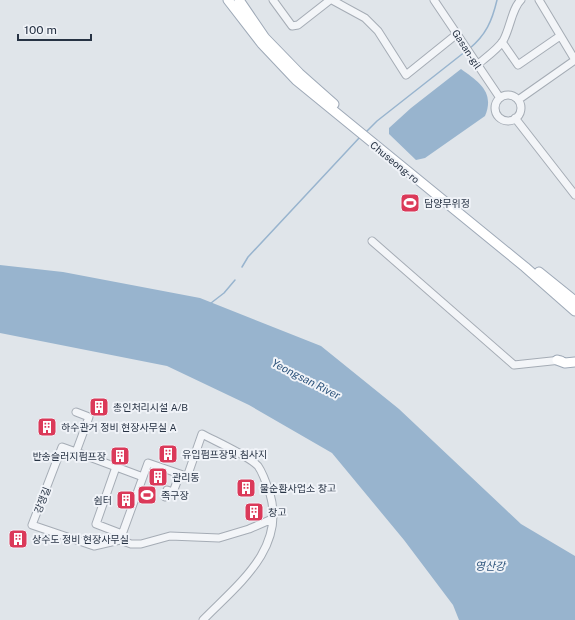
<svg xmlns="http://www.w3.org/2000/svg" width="575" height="620" font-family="'Public Sans','Noto Sans KR',sans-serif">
<rect width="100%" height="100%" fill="#e0e5ea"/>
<path fill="#98b4ce" d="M461 69C479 82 495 92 485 116L425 158 416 160 389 134V128L411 108Z
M0 265 63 272 200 298 321 346 399 409 521 524 575 556V620H459L453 605 404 540 332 453 249 405 167 366 0 333Z"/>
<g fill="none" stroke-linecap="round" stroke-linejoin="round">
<path stroke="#98b4ce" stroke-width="1.5" d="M469 49C486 35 492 21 497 0
M365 133 377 121 466 51
M242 267 248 257 360 137
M211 303 224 293 235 280"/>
<defs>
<path id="minor" d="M273 0 292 26 298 25 330 0
M332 0 365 18 378 31 406 75 457 34
M434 0 500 98
M539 0 575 60
M502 42 518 65 560 36
M477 65C485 58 497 50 503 41 510 29 512 8 521 0
M495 108a13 13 0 1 1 26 0a13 13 0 1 1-26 0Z
M518 100 575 60
M515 118 575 195
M372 241 514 365 561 360
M76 412 89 417 76 452 143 477
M76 452 62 447 32 525 94 546 120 540 131 544H141L170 536 219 538 249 529 272 519
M116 467 96 524 122 534
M180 474 187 477 202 434C215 441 249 456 258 466 263 473 267 485 270 494 286 549 237 585 203 620
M120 540 148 463 180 474 173 492 167 490 165 497"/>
<path id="major" d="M228 0 262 44 296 80 525 267 575 311
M239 0 265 38 299 73 334 104
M539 272 575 301
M557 360 565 363 575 362"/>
</defs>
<use href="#minor" stroke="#a5acb5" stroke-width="9"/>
<use href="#major" stroke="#9ea9b7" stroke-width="11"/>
<use href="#minor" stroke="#f3f5f8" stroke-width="7"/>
<use href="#major" stroke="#fff" stroke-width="9"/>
</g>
<defs>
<symbol id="stadium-square" viewBox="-11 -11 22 22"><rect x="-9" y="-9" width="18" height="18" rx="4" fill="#db3959" stroke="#f0f3f8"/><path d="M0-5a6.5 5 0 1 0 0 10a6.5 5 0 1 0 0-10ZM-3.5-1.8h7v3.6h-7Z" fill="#fff"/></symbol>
<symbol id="building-square" viewBox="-11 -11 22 22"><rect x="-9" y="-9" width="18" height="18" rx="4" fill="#db3959" stroke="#f0f3f8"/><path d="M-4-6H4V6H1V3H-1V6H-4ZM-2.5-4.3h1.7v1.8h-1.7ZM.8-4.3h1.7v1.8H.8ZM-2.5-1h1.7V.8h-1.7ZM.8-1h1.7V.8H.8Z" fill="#fff"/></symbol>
</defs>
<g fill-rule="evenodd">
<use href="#stadium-square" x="399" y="192" width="22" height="22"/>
<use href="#building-square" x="88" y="396" width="22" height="22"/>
<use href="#building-square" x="36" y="416" width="22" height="22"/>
<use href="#building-square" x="157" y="443" width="22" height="22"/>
<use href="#building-square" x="109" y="445" width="22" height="22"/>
<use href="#building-square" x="147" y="466" width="22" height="22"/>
<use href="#building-square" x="235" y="477" width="22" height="22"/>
<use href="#stadium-square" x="136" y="484" width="22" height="22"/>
<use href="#building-square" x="115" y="489" width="22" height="22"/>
<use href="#building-square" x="243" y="501" width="22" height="22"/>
<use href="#building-square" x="7" y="528" width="22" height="22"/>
</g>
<g text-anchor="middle" stroke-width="4" stroke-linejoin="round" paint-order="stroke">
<g font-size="10" fill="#273344" stroke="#f0f3f8">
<text transform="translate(467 49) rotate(57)" y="4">Gasan-gil</text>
<text transform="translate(395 162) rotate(39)" y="4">Chuseong-ro</text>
<text transform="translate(42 500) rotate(-69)" y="4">강쟁길</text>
</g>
<g font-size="10" fill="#273344" stroke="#f0f3f8" text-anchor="start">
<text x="424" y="207">담양무위정</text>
<text x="113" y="411">총인처리시설 A/B</text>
<text x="61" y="431">하수관거 정비 현장사무실 A</text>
<text x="182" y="458">유입펌프장및 침사지</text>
<text x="106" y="460" text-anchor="end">반송슬러지펌프장</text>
<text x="172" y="481">관리동</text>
<text x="260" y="492">물순환사업소 창고</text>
<text x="161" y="499">족구장</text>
<text x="112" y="504" text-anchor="end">쉼터</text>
<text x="268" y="516">창고</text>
<text x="32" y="543">상수도 정비 현장사무실</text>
</g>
<g font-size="11" font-style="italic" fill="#2d547c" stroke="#f0f3f8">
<text transform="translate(306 379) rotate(27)" y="4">Yeongsan River</text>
<text x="490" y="570">영산강</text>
</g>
</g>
<path d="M18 34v6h73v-6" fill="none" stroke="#273344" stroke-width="2"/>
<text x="24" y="34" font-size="12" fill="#273344" stroke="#f0f3f8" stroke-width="3" paint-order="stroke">100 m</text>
</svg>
